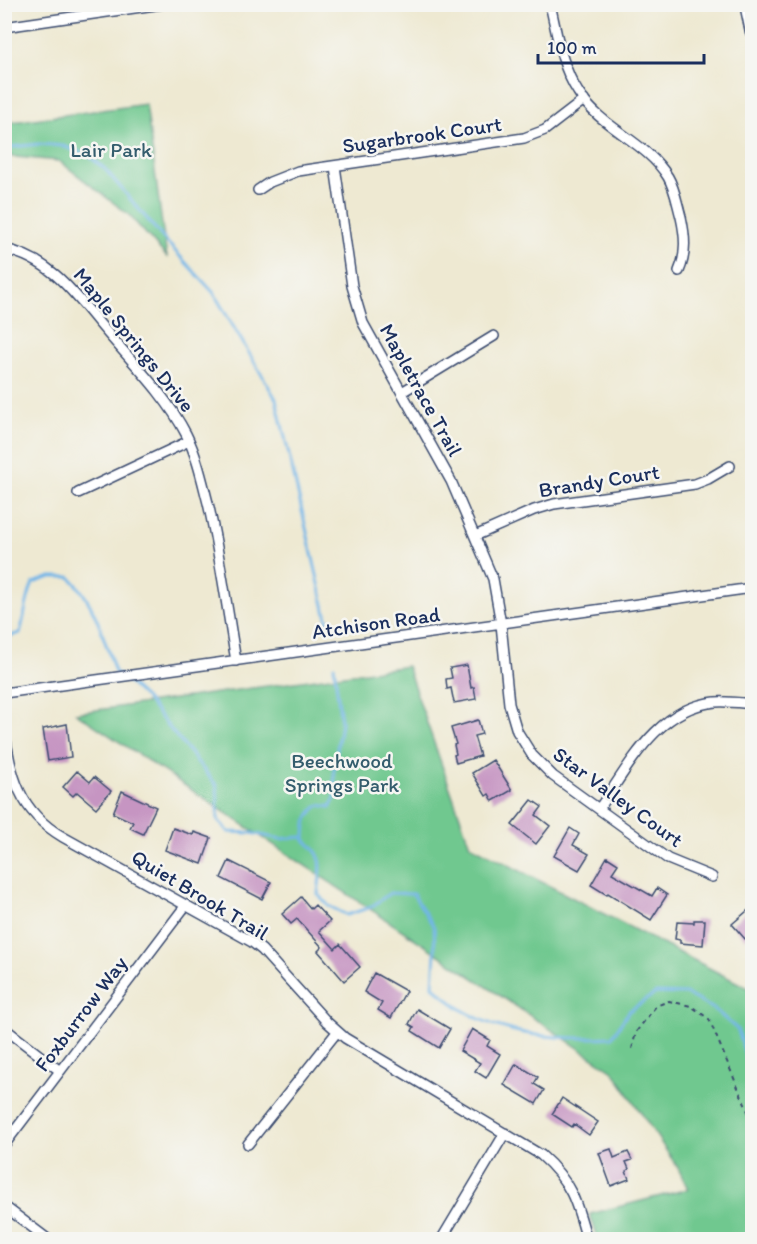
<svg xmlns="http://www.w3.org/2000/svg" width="757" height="1244" font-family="Itim,sans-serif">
<rect width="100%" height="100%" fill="#f6f6f2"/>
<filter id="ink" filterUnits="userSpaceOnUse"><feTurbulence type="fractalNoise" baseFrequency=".0167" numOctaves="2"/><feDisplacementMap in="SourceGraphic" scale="12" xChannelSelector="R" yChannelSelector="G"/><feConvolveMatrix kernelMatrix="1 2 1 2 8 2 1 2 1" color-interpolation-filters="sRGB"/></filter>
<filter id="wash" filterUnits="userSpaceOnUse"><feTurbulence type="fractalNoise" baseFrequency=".008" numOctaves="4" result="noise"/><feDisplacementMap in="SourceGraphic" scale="24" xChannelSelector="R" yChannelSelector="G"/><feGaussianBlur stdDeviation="1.35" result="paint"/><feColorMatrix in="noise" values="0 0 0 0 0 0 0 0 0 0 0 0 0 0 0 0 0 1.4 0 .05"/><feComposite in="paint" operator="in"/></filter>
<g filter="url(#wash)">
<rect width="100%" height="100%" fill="#eee9d2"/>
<path fill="#6fc88f" stroke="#457c76" stroke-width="1.5" d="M146 104 164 239 167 257 128 214 59 161 5 156V123Z
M407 666 470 845 752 990V1239H598L590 1214 688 1189 678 1168 613 1071 76 713Z"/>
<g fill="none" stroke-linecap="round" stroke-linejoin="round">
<path stroke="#71b5e7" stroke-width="3" d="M4 148 39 144 63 146 89 156 105 169 164 239 213 292 276 399 329 627
M4 638 20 633C25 616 26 599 33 583L51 577H70C95 602 104 639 115 672L119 675
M124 679 145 698 217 786 218 820 229 832 251 833 281 839 302 837C327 859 321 863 318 894L329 906 347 915 371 907 390 893 413 894 434 927 435 952 433 986C444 995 454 1006 466 1012 508 1037 564 1040 612 1037L629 1011 656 993 686 994 714 1009 738 1030 752 1078
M305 839C305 823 306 815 319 805L330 807 335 798 334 770 341 722 334 666"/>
</g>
<g id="blocks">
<path fill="#c695c2" d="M467 665 471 688 474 687 476 699 454 703 451 688 447 689 446 679 452 678 450 668Z
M478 720 482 734 474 736 480 756 456 763 454 755 456 754 454 745 456 744 451 728Z
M67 724 71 757 48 761 43 729Z
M493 760 512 790 493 801 489 794 486 796 472 773Z
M77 771 90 782 94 777 111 791 96 808 77 792 73 796 63 787Z
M122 791 156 807 143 834 130 828 133 822 113 813Z
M532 800 542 807 536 815 550 826 536 844 512 825Z
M173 828 193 835 194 832 211 838 202 864 165 850Z
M570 828 579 834 573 845 589 854 579 870 554 856Z
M607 857 618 864 612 873 652 896 657 888 667 895 651 920 608 893 607 895 591 885Z
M229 861 271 882 262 899 221 878Z
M301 897 311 909 315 905 330 921 319 931 335 949 340 944 360 967 344 981 318 951 322 947 297 919 291 924 282 914Z
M753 906V932L745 939 732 924Z
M694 920H705L703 945 680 943V940L675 939 677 922 694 923Z
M374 973 406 991 391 1018 378 1010 382 1003 364 992Z
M417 1009 450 1029 439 1048 412 1031 414 1027 409 1024Z
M472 1029 490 1040 487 1046 500 1054 486 1078 475 1071 480 1063 460 1051Z
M516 1064 538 1077 534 1084 544 1090 536 1104 504 1085Z
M562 1098 598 1122 589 1135 574 1124 572 1127 552 1114Z
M611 1149 614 1158 628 1152 632 1160 626 1162 629 1169 626 1171 629 1179 611 1186 599 1153Z"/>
</g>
</g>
<g filter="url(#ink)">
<use href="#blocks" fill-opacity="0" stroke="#3b4b6f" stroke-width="1.5"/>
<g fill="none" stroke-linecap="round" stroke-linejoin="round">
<defs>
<path id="street" d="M550 4C557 34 561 66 578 92 600 128 646 141 668 177 675 189 677 203 681 217 685 235 687 253 679 271
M4 27 162 4
M335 166 352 286 363 323 451 481 493 579 501 624 509 704 517 731 532 755 553 776 668 859 712 877
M258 190 270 182 298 171 524 138 545 130 584 100
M4 249C48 258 72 290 99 323 128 358 165 393 186 434 197 456 202 480 208 503 220 555 227 608 236 661
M402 392 494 336
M78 493 189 441
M475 536 534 510 554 504 695 484 708 479 730 466
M4 693 752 588
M4 728C11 775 18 811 63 837L252 942 262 950 327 1022 345 1038 541 1155C571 1181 577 1203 587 1240
M599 809C629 766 657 708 715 702 727 701 741 703 752 704
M4 1028 60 1071
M248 1144 337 1032
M4 1145 186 905
M4 1206 49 1240
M441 1240 505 1133"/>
<path id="secondary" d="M746 4 752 32"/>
</defs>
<use href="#street" stroke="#3b4b6f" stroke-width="12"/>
<use href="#secondary" stroke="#3b4b6f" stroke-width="15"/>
<path stroke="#3b4b6f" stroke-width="2" stroke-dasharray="4.5 4.5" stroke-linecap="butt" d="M632 1049 636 1032 656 1006 669 1001 691 1006 709 1019 752 1121"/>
<use href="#street" stroke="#fff" stroke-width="9"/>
<use href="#secondary" stroke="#fff" stroke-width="12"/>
</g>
</g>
<g text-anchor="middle" stroke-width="5" stroke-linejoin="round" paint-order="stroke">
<g font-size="21" fill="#1b2f5e" stroke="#f6f6f2">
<text transform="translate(422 135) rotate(-8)" y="7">Sugarbrook Court</text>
<text transform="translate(134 340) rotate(51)" y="7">Maple Springs Drive</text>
<text transform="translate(421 390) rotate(61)" y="7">Mapletrace Trail</text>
<text transform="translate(599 481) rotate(-9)" y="7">Brandy Court</text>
<text transform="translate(376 623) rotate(-8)" y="7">Atchison Road</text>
<text transform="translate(618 797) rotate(36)" y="7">Star Valley Court</text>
<text transform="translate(200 895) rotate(31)" y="7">Quiet Brook Trail</text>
<text transform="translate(81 1014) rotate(-53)" y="7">Foxburrow Way</text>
</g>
<g font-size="21" fill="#345d6d" stroke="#f6f6f2">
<text x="111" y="157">Lair Park</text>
<text x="342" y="768">Beechwood<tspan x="342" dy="24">Springs Park</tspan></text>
</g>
</g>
<rect width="757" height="1244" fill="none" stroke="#f6f6f2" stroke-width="24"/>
<path d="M538 54v9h166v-9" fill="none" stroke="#1b2f5e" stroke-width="3"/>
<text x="547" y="54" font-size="18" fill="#1b2f5e" stroke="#f6f6f2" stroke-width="4.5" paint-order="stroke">100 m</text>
</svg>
